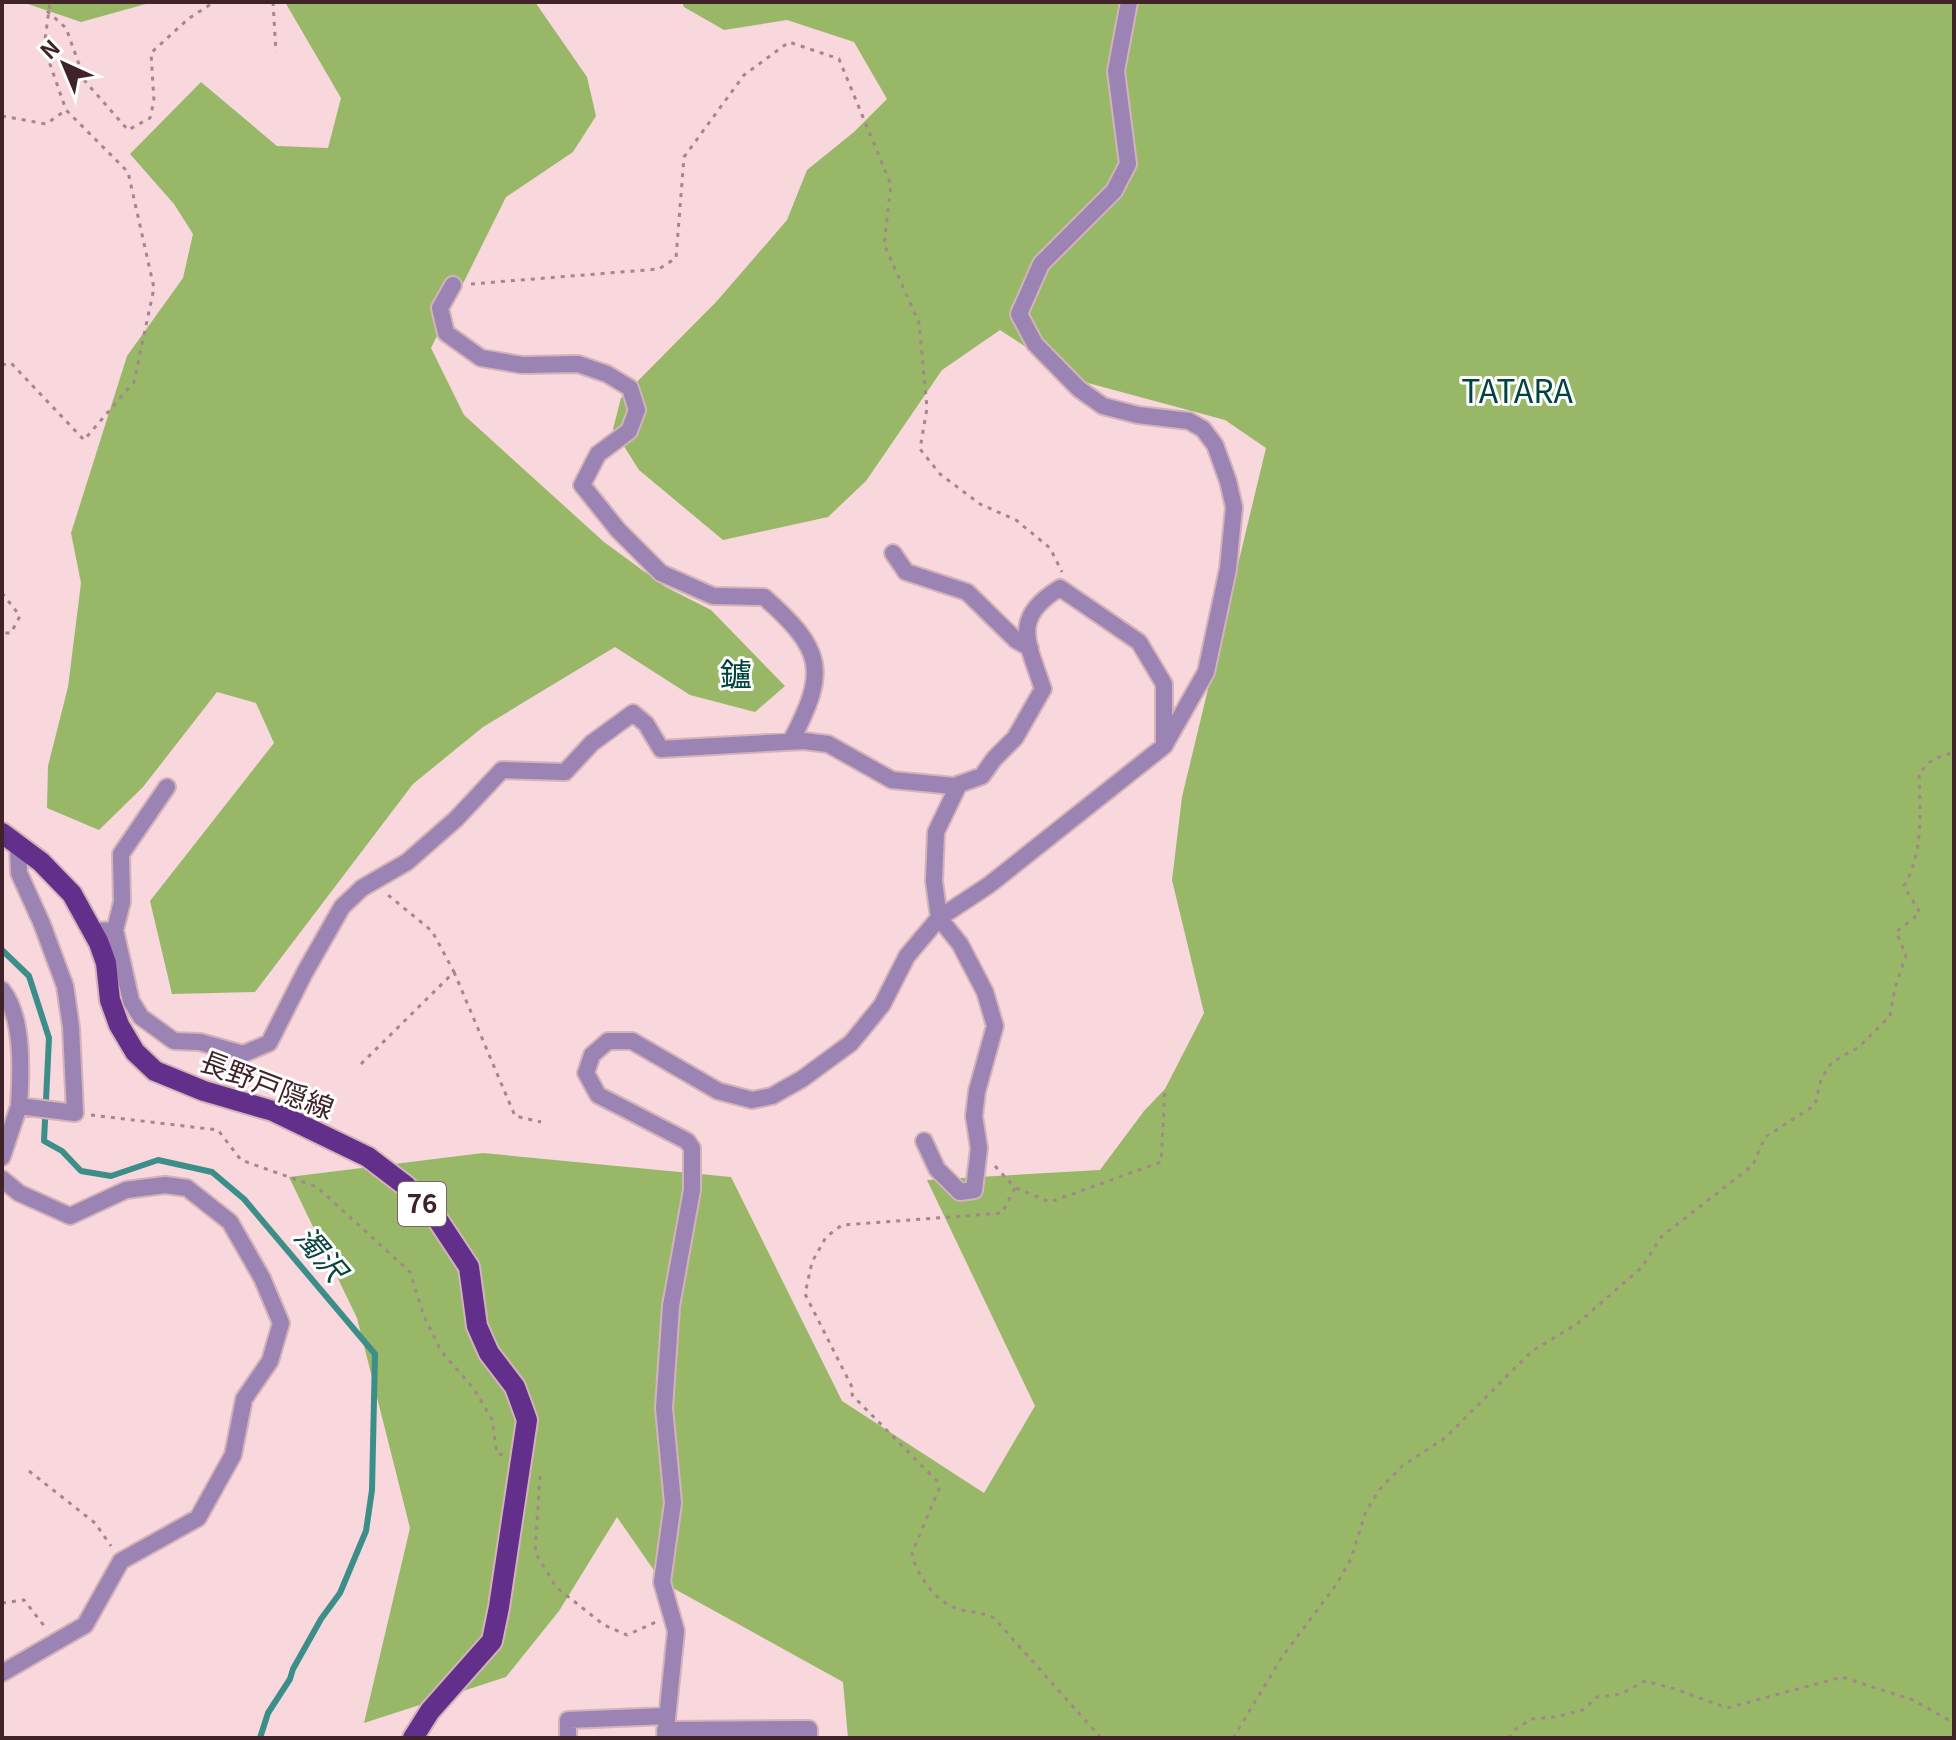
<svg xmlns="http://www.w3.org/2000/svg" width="1956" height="1740" font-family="Georgia,'Noto Sans JP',serif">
<rect width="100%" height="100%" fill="#f8d7dd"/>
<path fill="#98b868" d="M22 2H153L81 22Z
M285 2H535L587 77 596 116 573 152 506 197 431 348 464 415 604 542 664 586 711 610 785 686 755 712 690 695 615 647 483 727 413 784 255 992 172 994 150 901 274 743 256 703 217 692 143 787 99 830 47 808 48 766 68 687 81 583 71 533 127 356 183 278 193 234 174 204 130 154 201 82 277 146 328 148 341 98Z
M682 2H1954V1738H848L843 1682 662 1582 617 1517 559 1611 506 1677 364 1723 410 1528 357 1318 289 1177 483 1153 731 1177 842 1401 984 1493 1035 1406 927 1180 1100 1170 1144 1111 1165 1089 1204 1013 1172 880 1182 797 1266 448 1225 420 1077 380 1000 330 942 370 866 481 828 517 723 540 639 470 613 429 621 398 717 301 787 220 807 170 854 132 887 99 854 42 787 20 724 30 684 7Z"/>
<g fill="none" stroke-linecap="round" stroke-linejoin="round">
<path stroke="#3c8f89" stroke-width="6" d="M2 950 29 976 49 1038 44 1141 62 1151 81 1171 111 1176 158 1160 212 1172 244 1199 375 1354 372 1490 366 1531 340 1593 321 1619 293 1669 290 1679 268 1713 260 1738"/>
<defs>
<path id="street" d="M453 285 440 308 446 333 481 358 522 365 578 364 607 374 630 388 637 410 629 431 598 454 582 485 618 530 661 573 713 596 764 597C824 650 828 671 791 741
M893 553 906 572 967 592 1016 640 1030 648
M115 930 122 902 121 854 167 787
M93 931 115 930 131 1001 141 1017 174 1041 200 1042 243 1054 269 1043 305 972 342 907 362 888 407 862 456 819 502 770 565 772 592 743 633 713 646 724 661 749 804 741 828 744 892 780 954 786 982 776 994 759 1015 738 1043 689C1028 643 1010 618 1060 588L1139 642 1164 684V745
M2 990C24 1017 21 1073 19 1106
M924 1141 937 1169 960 1192 974 1190 979 1148 974 1116 977 1091 995 1026 985 992 960 944 939 918 934 881 936 832 959 784
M2 1157 19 1106 75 1113 71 1027 65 986 42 924 19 873 18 844
M2 1179 19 1193 70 1216 126 1190 165 1185 187 1188 230 1222 262 1278 281 1323 270 1361 244 1399 233 1455 198 1518 121 1561 85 1625 2 1673
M665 1730 809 1729V1738
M568 1738V1720L666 1716
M665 1738 676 1631 662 1582 673 1503 664 1408 671 1306 692 1190V1148L687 1141 598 1095 586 1073 592 1055 608 1041H632L718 1091 752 1100 772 1096 802 1079 851 1043 882 1005 907 956 939 918 989 885 1164 746 1206 672 1228 569 1234 507 1228 481 1215 445 1203 429 1189 421 1138 415 1103 406 1079 389 1035 344 1019 314 1041 264 1114 191 1128 164 1116 71 1129 2"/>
<path id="primary" d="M2 833 41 862 72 894 99 943 106 963 110 1000 119 1025 135 1052 155 1071 204 1091 273 1111 368 1157 406 1186 438 1220 469 1267 477 1326 489 1353 515 1387 527 1420 499 1607 492 1641 430 1711 413 1738"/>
</defs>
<use href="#street" stroke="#d3b3b9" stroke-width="20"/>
<use href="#primary" stroke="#d3b3b9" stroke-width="24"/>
<path stroke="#a5868c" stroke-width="3" stroke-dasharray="4 6" stroke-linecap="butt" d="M273 2 276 52
M47 11 66 28 85 81 128 130 150 118 154 101 151 53 188 19 214 2
M2 116 46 124 66 110
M471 284 659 269 676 258 684 157 744 75 789 42 839 59 891 185 884 244 919 323 927 408 920 449 940 474 980 504 1016 520 1050 548 1062 572
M2 365 11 363 84 440 134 382 154 288 128 172 66 110 44 47 50 2
M2 593 20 616 11 633H2
M454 972 515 1116 541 1122
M361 1064 454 972 432 931 388 895
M91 1115 218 1130 241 1160 317 1187 410 1272 424 1316 441 1351 474 1389 492 1419 497 1454 504 1455
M995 1166 1015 1188 1002 1213 842 1225 826 1237 812 1262 805 1294 853 1389 852 1395 937 1481 939 1489 912 1553C916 1576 938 1605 962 1610 974 1613 983 1612 994 1618L1101 1738
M1016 1188 1050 1202 1161 1162 1165 1089
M29 1471 95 1523 111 1546
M540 1476 535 1552 556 1587 604 1625 627 1635 656 1622
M2 1603 24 1600 45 1627
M1233 1738 1282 1657 1336 1585 1351 1559 1366 1511 1380 1489 1402 1466 1445 1438 1532 1351 1577 1324 1642 1267 1661 1237 1753 1165 1765 1137 1815 1105 1821 1079 1832 1062 1859 1047 1890 1016 1895 988 1906 955 1896 932 1920 913 1904 886C1924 852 1920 812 1919 773L1933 759 1954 752
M1509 1738 1513 1731 1531 1719 1555 1717 1583 1710 1597 1697 1621 1694 1645 1681 1675 1689 1727 1708 1842 1677 1913 1700 1954 1723"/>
<use href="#street" stroke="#9b83b4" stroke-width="16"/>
<use href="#primary" stroke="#62308a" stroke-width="20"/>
</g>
<g text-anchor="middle" stroke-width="6" stroke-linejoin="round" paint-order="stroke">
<rect fill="#fff" stroke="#796569" stroke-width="2" x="398" y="1182" width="48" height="44" rx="6"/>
<g font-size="26" font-weight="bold" fill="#402329">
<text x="422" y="1213">76</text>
</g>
<g font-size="28" fill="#402329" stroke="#fff">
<text transform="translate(267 1085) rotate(21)" y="10">長野戸隠線</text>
</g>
<g font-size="30" font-style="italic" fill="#0c4540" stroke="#fff">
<text transform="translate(320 1254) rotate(50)" y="10">濁沢</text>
</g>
<g font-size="32" fill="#01443f" stroke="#fff">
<text x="1517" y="403">TATARA</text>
<text x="736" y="686">鑪</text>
</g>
</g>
<rect width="1956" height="1740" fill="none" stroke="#402329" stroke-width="8"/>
<g transform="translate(64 64) rotate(316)" stroke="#ffffff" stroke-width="6" paint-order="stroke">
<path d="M0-6L14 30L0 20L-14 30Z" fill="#402329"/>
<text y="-12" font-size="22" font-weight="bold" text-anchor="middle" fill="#402329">N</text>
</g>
</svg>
